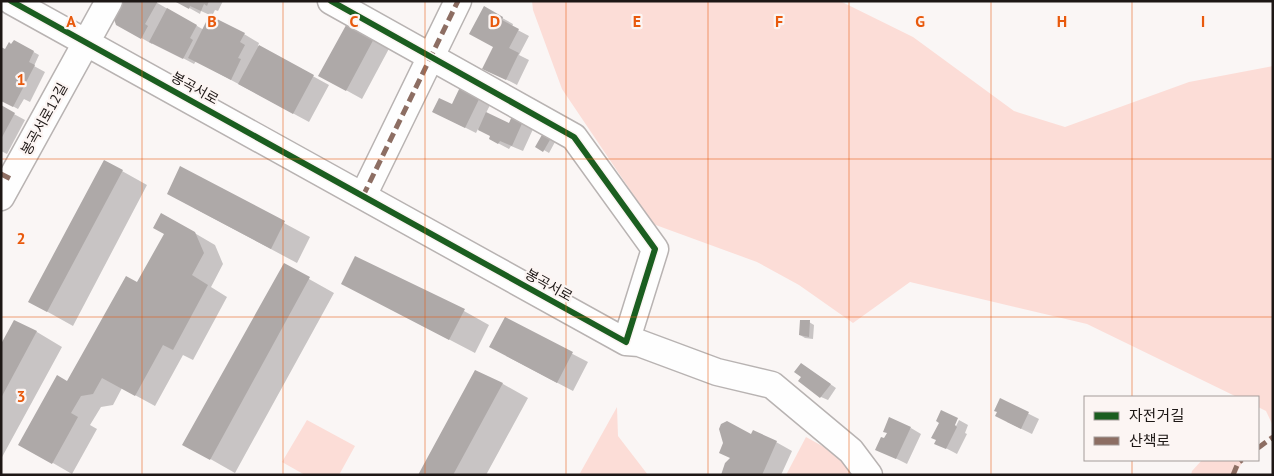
<svg xmlns="http://www.w3.org/2000/svg" width="1274" height="476" font-family="'PT Sans','Noto Sans KR',sans-serif">
<rect width="100%" height="100%" fill="#faf6f5"/>
<path fill="#fcddd7" d="M532 1H840L913 37 1014 111 1065 127 1189 82 1273 66V426L1266 411 1258 407V397H1237L1087 324 910 282 853 323 799 285 757 262 653 224 562 89 533 10Z
M617 407 618 436 648 475H579Z
M307 420 355 446 339 475H305L282 462Z
M806 437 851 462 861 475H786Z
M1202 460H1243L1236 475H1191L1192 471Z"/>
<path fill="#0003" d="M154 1 204 30 244 34 259 43 258 46 329 85 309 122 196 61 194 64 153 42 152 44 117 24Z
M177 1H223L218 11 215 10 212 16 201 11 200 14Z
M484 8 513 24 512 27 529 36 519 55 529 60 517 85 484 68 494 46Z
M350 20 392 43 362 99 335 84Z
M14 41 39 55 34 66 45 72 30 102 24 99 18 109 1 100 12 45Z
M463 85 492 101 486 113 509 124 513 115 534 127 523 151 511 146 509 149 490 139 491 136 478 129 476 133 434 112 452 106Z
M1 107 25 120 7 154 1 151Z
M543 135 555 142 549 153 537 146Z
M181 168 310 237 297 263 194 208Z
M122 171 147 185 73 326 30 302Z
M162 214 215 245 223 264 211 287 227 297 193 360 183 355 155 406 122 388 113 405 101 407 90 425 97 429 72 474 20 444 68 383 137 283 165 234Z
M356 258 464 311 489 325 475 353 343 284Z
M284 265 334 293 235 473 184 444Z
M505 319 588 362 573 391 506 356Z
M14 322 37 332 62 347 1 459V346Z
M809 322 814 325 813 339 805 338 800 335Z
M801 364 836 388 828 400 821 397 803 377Z
M475 372 503 384 528 398 486 475H419Z
M1001 400 1039 419 1032 434 1007 422Z
M959 420 968 425 965 433 967 434 957 454 936 443 953 432Z
M911 428 921 434 907 464 877 449Z
M752 436 776 442 792 451 781 475H722Z"/>
<path fill="#aea9a8" d="M116 1H158L145 24 148 26 141 39 116 25 111 10Z
M174 1H209L207 6 204 4 201 11 190 6 189 9Z
M484 6 503 17 502 20 519 29 509 48 519 53 506 80 482 69 493 47 469 34Z
M167 8 197 25 190 38 193 40 183 59 149 42Z
M208 18 214 21 215 18 245 33 240 42 245 45 238 58 241 59 231 80 188 58Z
M350 18 377 33 346 91 318 76Z
M14 40 34 51 29 62 35 65 13 107 1 101V47L5 49 9 42 11 44Z
M259 45 314 75 293 114 238 84Z
M462 83 482 93 465 128 432 112 439 98 452 104Z
M1 105 15 113 1 139Z
M486 112 509 123 513 114 524 119 512 146 500 141 498 144 489 139 490 136 478 130Z
M543 133 551 138 543 152 535 147Z
M104 160 123 170 47 312 28 302Z
M180 166 285 221 271 249 167 194Z
M161 213 195 232 204 253 192 275 208 285 173 350 163 345 135 396 102 378 93 394 81 396 71 413 78 417 52 464 18 445 57 375 67 381 126 276 137 282 164 234 153 228Z
M355 256 465 309 449 340 341 284Z
M284 263 310 277 210 460 182 445Z
M505 317 573 352 557 383 489 347Z
M14 320 37 331 1 398V344Z
M800 320H810L809 337 799 335Z
M801 363 831 384 820 398 798 381 801 377 794 372Z
M475 370 503 383 453 475H418Z
M1000 398 1029 412 1021 429 995 416 997 412 994 411Z
M941 410 958 418 955 425 957 427 946 449 934 444 936 440 931 438 939 423 936 421Z
M889 417 911 427 896 459 875 450 881 437 884 438 887 433 883 432Z
M727 421 751 434 753 430 777 441 762 475H721L725 463 730 458 719 453 723 443 719 429 721 424Z"/>
<g fill="none" stroke-linecap="round" stroke-linejoin="round">
<defs>
<path id="minor" d="M11 1 626 342 639 343 717 372 772 385 851 451 869 475
M331 1 574 137 655 249 626 342
M363 196 458 1
M1 197 109 1"/>
</defs>
<use href="#minor" stroke="#b8b3b2" stroke-width="29"/>
<use href="#minor" stroke="#fefefe" stroke-width="26"/>
<path stroke="#8d6e63" stroke-width="5" stroke-dasharray="10 5" stroke-linecap="butt" d="M1 174 11 179
M363 196 458 1
M1258 448 1273 437
M1233 475 1238 463 1242 460"/>
<defs>
<path id="cycleway" d="M11 1 626 342 655 249 574 137 331 1"/>
</defs>
<use href="#cycleway" stroke="#fcf5f3" stroke-width="9"/>
<use href="#cycleway" stroke="#1b5e20" stroke-width="6"/>
</g>
<path fill="none" stroke="#e8590c" stroke-width="1" stroke-opacity="0.55" d="M142 1V475M283 1V475M425 1V475M566 1V475M708 1V475M849 1V475M991 1V475M1132 1V397M1 159H1273M1 317H1273M1132 460V475"/>
<g text-anchor="middle" stroke-width="4.5" stroke-linejoin="round" paint-order="stroke">
<g font-size="14" fill="#1d1715" stroke="#fcf5f3">
<text transform="translate(195 88) rotate(29)" y="5">봉곡서로</text>
<text transform="translate(44 119) rotate(-61)" y="5">봉곡서로12길</text>
<text transform="translate(549 285) rotate(29)" y="5">봉곡서로</text>
</g>
</g>
<g font-size="16" text-anchor="middle" font-weight="bold" fill="#e8590c" stroke="#fcf5f3" stroke-width="4.5" stroke-linejoin="round" paint-order="stroke">
<text x="71" y="27">A</text>
<text x="212" y="27">B</text>
<text x="354" y="27">C</text>
<text x="495" y="27">D</text>
<text x="637" y="27">E</text>
<text x="779" y="27">F</text>
<text x="920" y="27">G</text>
<text x="1062" y="27">H</text>
<text x="1203" y="27">I</text>
<text x="21" y="85">1</text>
<text x="21" y="244">2</text>
<text x="21" y="402">3</text>
</g>
<rect width="1274" height="476" fill="none" stroke="#1d1715" stroke-width="5"/>
<rect x="1084" y="396" width="175" height="65" fill="#fcf5f3" stroke="#a39c9a"/>
<rect x="1094" y="412" width="25" height="8" fill="#1b5e20" stroke="#a39c9a"/>
<text x="1129" y="421" font-size="15" fill="#1d1715">자전거길</text>
<rect x="1094" y="437" width="25" height="8" fill="#8d6e63" stroke="#a39c9a"/>
<text x="1129" y="446" font-size="15" fill="#1d1715">산책로</text>
</svg>
